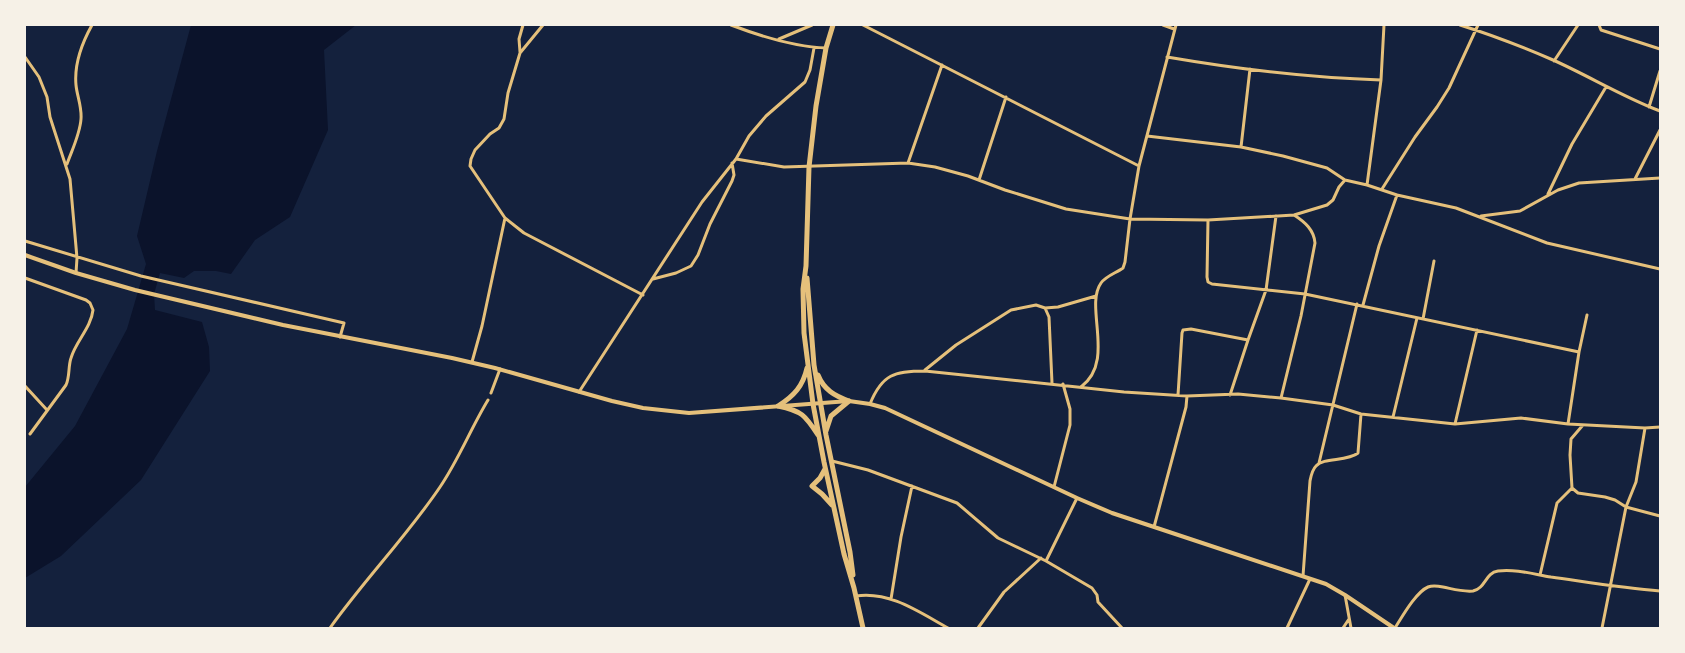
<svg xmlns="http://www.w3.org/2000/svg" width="1685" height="653" font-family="Helvetica,sans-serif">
<rect width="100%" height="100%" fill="#14213d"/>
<path fill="#0b132b" d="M191 25H356L324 50 328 130 290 217 255 240 231 274 216 271H194L184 278 160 273 154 294 155 310 202 322 209 347 210 371 141 480 61 556 25 578V487L75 426 127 329 146 264 137 236 157 151Z"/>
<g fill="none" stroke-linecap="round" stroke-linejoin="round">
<path stroke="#e5c07b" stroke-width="3" d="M543 25 520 53 508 93 504 119 499 128 490 134 475 150 471 159 470 166 505 218 524 233 643 295
M731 25C760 36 795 47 826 48
M863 25 1139 166
M1163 25 1174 29
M1460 25C1492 35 1523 47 1553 60 1589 76 1623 97 1660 111
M1599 25 1601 30 1660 49
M779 39 812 25
M520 52 519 39 523 25
M25 57 39 77 47 97 50 117 70 179 77 258 76 273
M1167 57C1237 69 1309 78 1381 80
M1554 61 1578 25
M1649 107 1660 71
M1147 136 1241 147 1283 156 1327 168 1345 180
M1241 147 1250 69
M736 159 784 167 908 163 935 167 968 176 1005 190 1066 209 1130 219 1208 220 1294 215 1327 205 1333 200 1339 187 1345 180 1367 185 1397 195 1456 208 1547 243 1660 269
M908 163 942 65
M67 164C72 150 80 134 81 119 82 107 77 96 76 85 74 64 82 43 92 25
M1635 179 1660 130
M979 180 1006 97
M1367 185 1381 80 1384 25
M1382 189 1415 137 1437 107 1449 88 1478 25
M1548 194 1572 144 1606 87
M1481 216 1520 211 1558 190 1579 183 1660 178
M1208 220 1207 277 1208 282 1212 284 1305 294 1579 352
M25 241 141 276 344 323 340 337
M25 278 86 300 90 303 93 310C91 328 76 341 71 358 68 367 70 376 66 385L30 434
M653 279 676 273 691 266 698 255 710 224 732 181 734 175 732 163
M1363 305 1379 246 1397 195
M1045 308 1058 307 1096 296
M1423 319 1434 261
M472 362 482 326 505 218
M925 370 956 345 1011 310 1036 305 1045 308 1049 317 1052 383
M25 386 47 410
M1081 387C1116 361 1084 307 1101 283 1106 276 1116 273 1123 268L1125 262 1130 219 1139 166 1176 25
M579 392 702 202 736 159 749 136 766 116 805 82 810 70 814 48
M491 393 500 369
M1178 395 1182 333 1183 330 1191 329 1248 340
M1230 395 1248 340 1266 290 1276 216
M1281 398 1301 316 1315 243C1314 230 1305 222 1294 215
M870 404C882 374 895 371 925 371L1124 392 1187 396 1238 394 1281 398 1333 405 1361 414 1455 424 1521 418 1568 424 1645 428 1660 427
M1393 417 1417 318
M1455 424 1477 330
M1568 424 1579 352 1587 315
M1583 425 1571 439 1570 455 1572 488 1578 493 1605 497 1615 500 1626 507 1660 516
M832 461 868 470 957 503 998 538 1046 561 1092 588 1097 595 1098 602 1122 628
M1319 463 1357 304
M1054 487 1070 425V409L1063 384
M1154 527 1186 407 1187 396
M1046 561 1077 498
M1540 575 1557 503 1572 488
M1303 576 1310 481C1311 476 1312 470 1316 466 1324 457 1347 462 1358 453L1361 414
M1345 595 1351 628
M856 596C890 591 919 612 948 628
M891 599 901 537 912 486
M330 628C365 579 407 536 440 487 459 459 471 428 488 400
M978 628 1004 592 1041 558
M1287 628 1310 579
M1343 628 1349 619
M1395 628C1402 617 1416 592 1428 587 1433 585 1438 586 1443 587 1453 589 1462 592 1473 591 1486 588 1485 573 1498 571 1516 569 1533 574 1551 577 1587 582 1623 588 1660 591
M1602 628 1626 507 1636 482 1645 428"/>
<path stroke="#e5c07b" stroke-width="4" d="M25 255 76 273 135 290 283 325 452 358 495 368 612 401 643 408 689 413 849 401 870 404 885 408 1077 498 1112 513 1326 584 1345 595 1394 628"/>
<path stroke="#e5c07b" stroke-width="5" d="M833 25 826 48 816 106 809 167 806 266 803 289 804 333 813 404 824 462 844 554 854 588 863 628
M807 278 814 365 826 435 850 552 853 575
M818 375C824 390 835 396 849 401
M778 406C802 411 805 415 818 435
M778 406C794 396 803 386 807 368
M826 431 831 416 849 401
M825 469 820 478 812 486 822 494 832 505"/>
</g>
<rect width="1685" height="653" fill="none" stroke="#f6f1e7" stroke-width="52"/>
</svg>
